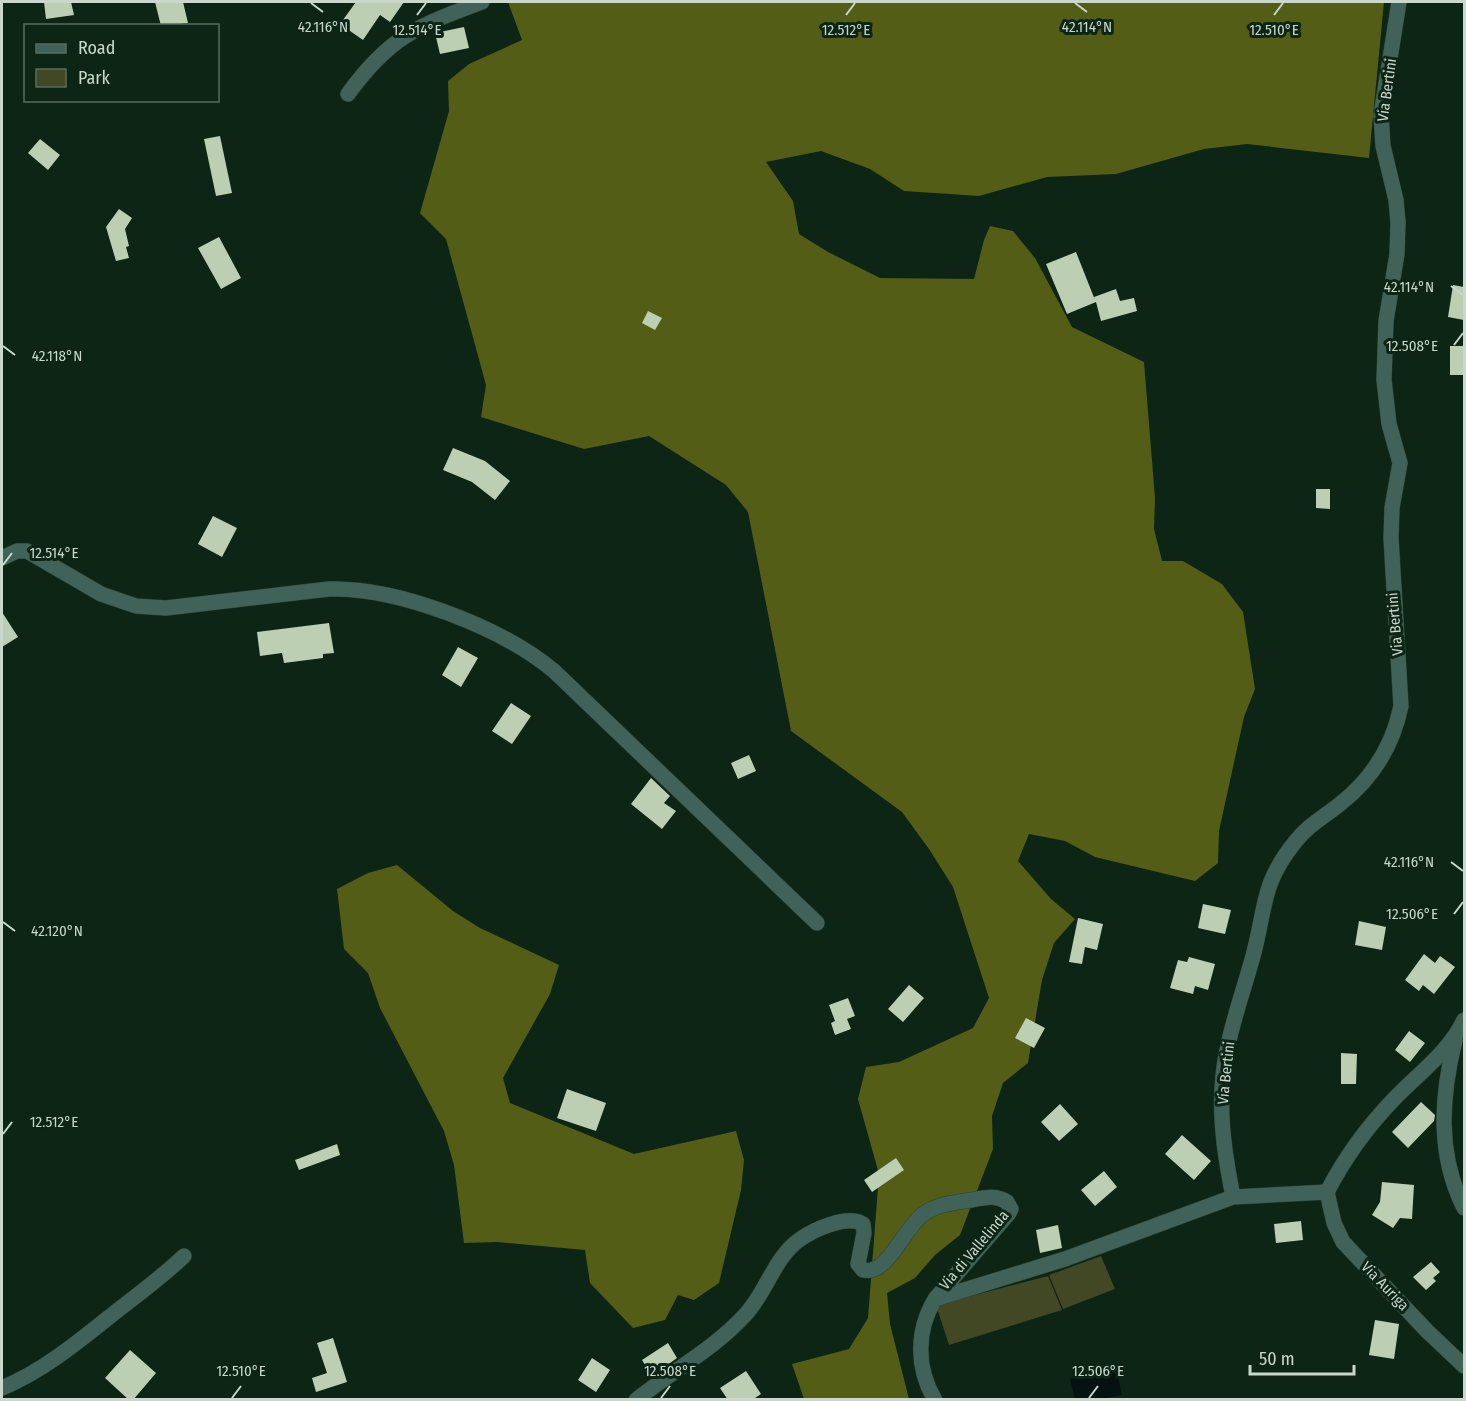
<svg xmlns="http://www.w3.org/2000/svg" width="1466" height="1401" font-family="'Fira Sans Condensed',sans-serif">
<rect width="100%" height="100%" fill="#0c2515"/>
<path fill="#424824" d="M1101 1256 1115 1289 1063 1309 1049 1275Z
M1048 1276 1062 1310 949 1345 936 1305Z"/>
<path fill="#535d15" d="M508 2H1384L1369 158 1247 144 1204 149 1116 174 1047 177 979 196 904 191 870 169 821 151 766 162 793 201 799 234 828 252 880 278 974 279 984 240 990 226 1013 231 1035 258 1072 327 1144 362 1155 498 1154 529 1162 561H1183L1222 584 1243 612 1255 689 1244 717 1219 831 1218 863 1195 881 1095 857 1065 841 1029 834 1018 861 1051 899 1075 919 1054 943 1042 980 1028 1063 1003 1083 992 1116 993 1149 960 1235 935 1255 915 1278 887 1293 890 1324 909 1399H804L792 1364 849 1349 868 1318 879 1174 858 1099 866 1067 899 1062 973 1028 989 998 953 887 929 849 902 812 791 731 748 512 726 485 649 436 584 449 481 417 486 385 446 239 420 213 449 111 448 81 469 64 522 40Z
M397 865 453 911 480 928 559 965 550 994 503 1078 510 1103 634 1154 736 1131 744 1160 741 1190 719 1283 694 1300 678 1295 665 1320 633 1328 590 1283 585 1250 497 1242 464 1243 454 1165 444 1131 380 1008 368 973 344 949 337 889 368 873Z"/>
<path fill="#051211" d="M1116 1368 1122 1395 1101 1399H1075L1070 1379Z"/>
<path fill="#bccfb3" d="M44 2H71L74 15 46 19Z
M155 2H183L188 23 161 26Z
M356 2H404L390 22 380 15 363 40 340 24Z
M464 27 469 48 440 54 435 33Z
M220 136 232 193 216 196 204 139Z
M40 139 60 155 48 170 28 153Z
M119 209 132 218 125 229 129 246 126 247 129 258 116 261 106 227Z
M219 237 241 278 221 289 198 248Z
M1076 252 1095 300 1094 297 1116 289 1120 301 1134 298 1137 311 1101 321 1096 302 1067 314 1046 264Z
M1453 285 1464 287V320L1448 317Z
M648 311 662 318 655 330 642 323Z
M1450 346H1464V375H1450Z
M453 448 485 461 510 481 495 500 472 482 443 470Z
M1316 489H1330V509L1316 508Z
M213 516 237 528 222 557 198 544Z
M2 612 18 637 2 647Z
M329 623 334 653 323 654V658L284 663 282 653 260 656 257 632Z
M458 647 478 658 461 687 442 675Z
M511 703 531 716 512 744 492 731Z
M749 755 756 771 738 779 731 763Z
M651 778 670 796 664 803 676 811 662 829 631 804Z
M1203 904 1231 910 1225 934 1198 928Z
M1078 918 1103 924 1097 950 1085 947 1082 964 1069 962Z
M1359 921 1386 927 1382 950 1355 945Z
M1424 954 1435 963 1440 956 1455 967 1434 994 1423 985 1419 991 1405 980Z
M1189 957 1215 964 1208 990 1195 986 1193 994 1170 988 1178 960 1187 962Z
M909 985 924 998 903 1022 888 1009Z
M848 998 855 1016 847 1019 851 1029 835 1035 831 1023 835 1021 829 1005Z
M1026 1018 1045 1028 1034 1048 1015 1038Z
M1409 1031 1425 1043 1410 1062 1395 1050Z
M1341 1053 1357 1054 1356 1084H1341Z
M567 1089 606 1103 596 1131 557 1118Z
M1421 1102 1435 1115 1434 1121 1408 1148 1392 1132Z
M1060 1104 1078 1124 1059 1141 1041 1122Z
M1182 1135 1211 1161 1194 1180 1165 1154Z
M337 1144 340 1155 299 1170 295 1160Z
M896 1158 904 1170 872 1192 864 1180Z
M1104 1171 1117 1187 1095 1206 1081 1190Z
M1382 1182 1414 1185 1412 1219 1400 1218 1393 1228 1372 1215 1380 1202Z
M1301 1221 1303 1240 1276 1243 1274 1224Z
M1058 1225 1062 1248 1040 1253 1036 1230Z
M1431 1262 1440 1272 1433 1278 1436 1281 1426 1290 1413 1277Z
M1375 1320 1399 1324 1394 1359 1369 1355Z
M333 1338 347 1382 316 1392 312 1378 327 1373 317 1343Z
M668 1343 677 1358 652 1376 642 1360Z
M130 1350 156 1373 133 1400H129L105 1378Z
M592 1358 610 1370 596 1392 578 1380Z
M746 1371 761 1394 752 1400H728L720 1388Z"/>
<g fill="none" stroke-linecap="round" stroke-linejoin="round">
<defs>
<path id="minor" d="M348 94C390 36 418 26 482 2
M2 558 17 551H27L101 594 136 606 166 608 329 589C397 587 501 627 554 671L817 923
M1455 1040C1441 1097 1437 1154 1464 1208
M1327 1192 1334 1223 1343 1242 1427 1331 1464 1366
M1233 1197C1226 1161 1220 1125 1222 1089 1224 1043 1241 1000 1253 956 1266 908 1261 884 1295 842 1308 825 1324 817 1340 804 1372 779 1393 745 1401 706L1391 538 1392 508 1400 463 1389 424 1384 380 1386 321 1397 254 1398 222 1396 200 1383 146 1381 115 1399 2
M935 1299C916 1331 916 1368 935 1400
M2 1388C43 1371 78 1342 113 1314 137 1295 161 1278 184 1256
M636 1400C672 1371 714 1349 745 1315 766 1293 774 1258 799 1240 813 1230 847 1214 863 1224L864 1233 858 1264 863 1270C887 1276 904 1229 922 1215 936 1204 953 1203 971 1200 984 1198 995 1194 1007 1202L1011 1209 1009 1213 935 1299 1065 1259 1233 1197 1327 1192C1345 1157 1367 1127 1394 1099 1419 1073 1449 1052 1464 1020"/>
</defs>
<use href="#minor" stroke="#2a4132" stroke-width="16"/>
<use href="#minor" stroke="#416258" stroke-width="15"/>
</g>
<path fill="none" stroke="#c9d7cd" stroke-width="2" d="M311 3 323 12M1075 3 1087 12M417 15 426 3M846 15 855 3M1274 15 1283 3M1451 286 1463 295M1454 345 1463 333M3 346 15 355M3 565 12 553M1451 862 1463 871M1454 914 1463 902M3 922 15 931M3 1134 12 1122M232 1398 241 1386M661 1398 670 1386M1089 1398 1098 1386"/>
<g text-anchor="middle" stroke-width="6" stroke-linejoin="round" paint-order="stroke">
<g font-size="15" fill="#c9d7cd" stroke="#0c2515">
<text transform="translate(1387 90) rotate(-82)" y="5">Via Bertini</text>
<text transform="translate(1395 624) rotate(-95)" y="5">Via Bertini</text>
<text transform="translate(1226 1073) rotate(-84)" y="5">Via Bertini</text>
<text transform="translate(974 1250) rotate(-50)" y="5">Via di Vallelinda</text>
<text transform="translate(1385 1286) rotate(46)" y="5">Via Auriga</text>
</g>
</g>
<g font-size="15" text-anchor="middle" fill="#c9d7cd" stroke="#0c2515" stroke-width="6" stroke-linejoin="round" paint-order="stroke">
<text x="323" y="32">42.116°N</text>
<text x="1087" y="32">42.114°N</text>
<text x="417" y="35">12.514°E</text>
<text x="846" y="35">12.512°E</text>
<text x="1274" y="35">12.510°E</text>
<text x="1409" y="292">42.114°N</text>
<text x="1412" y="351">12.508°E</text>
<text x="57" y="361">42.118°N</text>
<text x="54" y="558">12.514°E</text>
<text x="1409" y="867">42.116°N</text>
<text x="1412" y="919">12.506°E</text>
<text x="57" y="936">42.120°N</text>
<text x="54" y="1127">12.512°E</text>
<text x="241" y="1376">12.510°E</text>
<text x="670" y="1376">12.508°E</text>
<text x="1098" y="1376">12.506°E</text>
</g>
<rect width="1466" height="1401" fill="none" stroke="#c9d7cd" stroke-width="6"/>
<rect x="24" y="24" width="195" height="78" fill="#0c2515" stroke="#586c5f" stroke-width="1.5"/>
<rect x="36" y="44" width="30" height="9" fill="#416258" stroke="#586c5f" stroke-width="1.5"/>
<text x="78" y="54" font-size="18" fill="#c9d7cd">Road</text>
<rect x="36" y="69" width="30" height="18" fill="#424824" stroke="#586c5f" stroke-width="1.5"/>
<text x="78" y="84" font-size="18" fill="#c9d7cd">Park</text>
<path d="M1250 1365v9h104v-9" fill="none" stroke="#c9d7cd" stroke-width="3"/>
<text x="1259" y="1365" font-size="18" fill="#c9d7cd" stroke="#0c2515" stroke-width="4.5" paint-order="stroke">50 m</text>
</svg>
